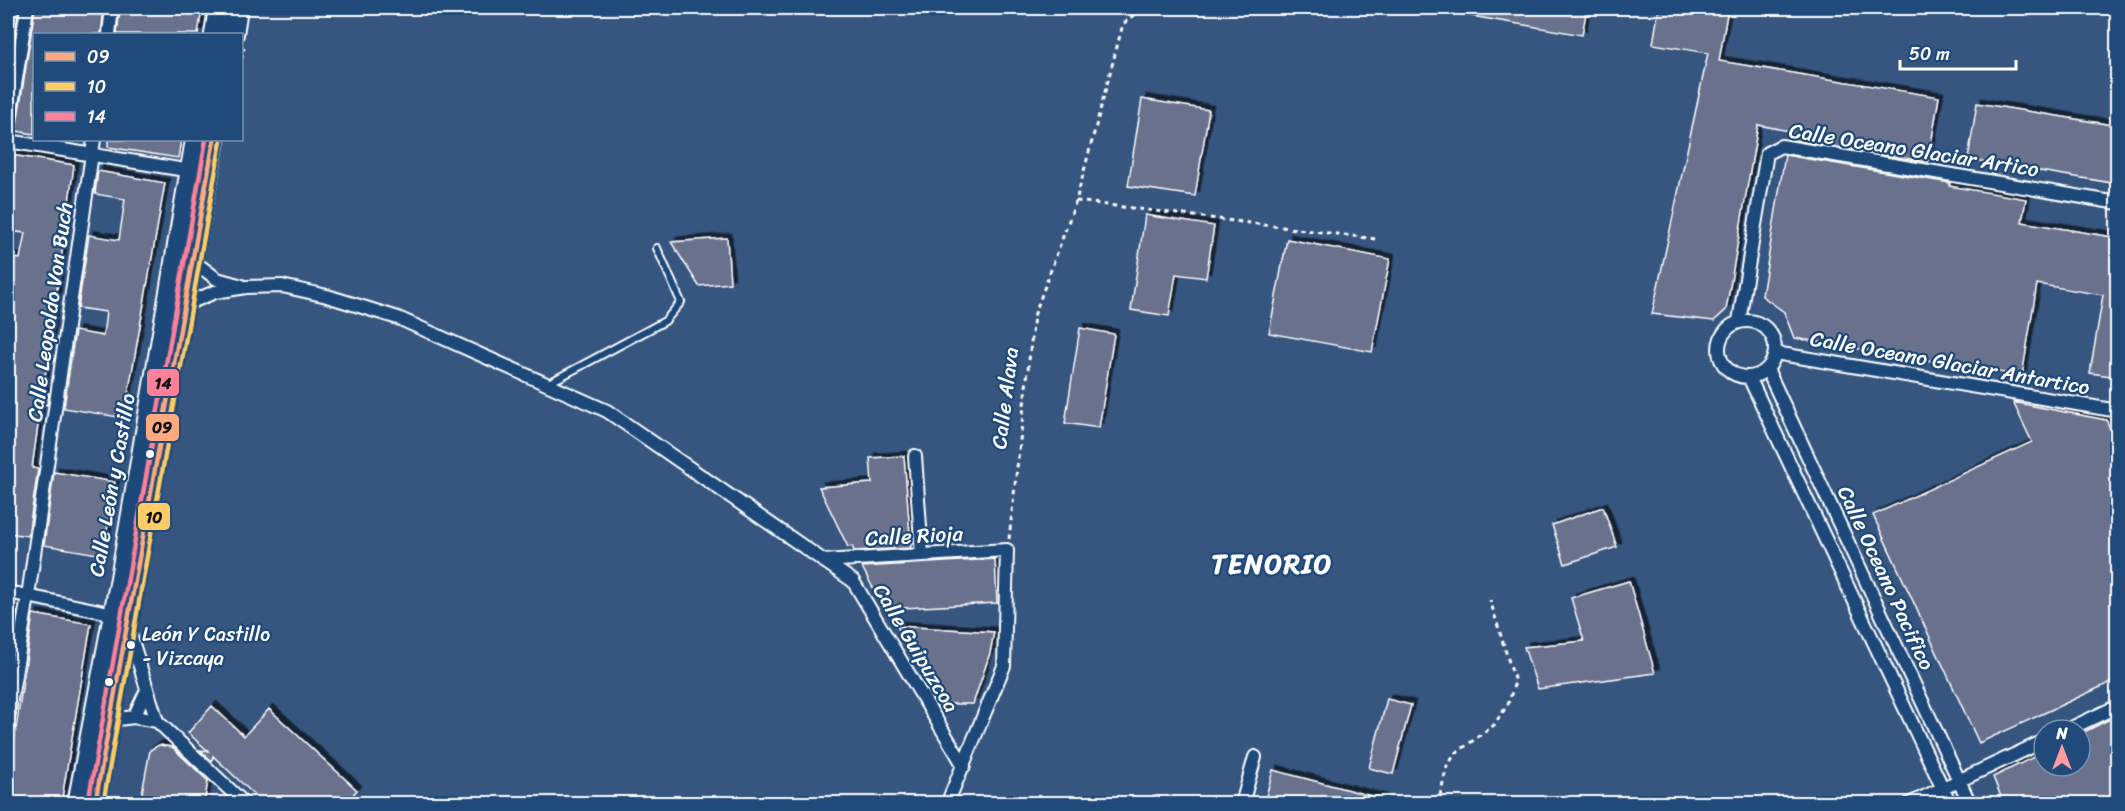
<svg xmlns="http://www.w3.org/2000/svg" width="2125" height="811" font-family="Sriracha,sans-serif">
<defs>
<filter id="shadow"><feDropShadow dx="4.5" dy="-4.5" stdDeviation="0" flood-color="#0009"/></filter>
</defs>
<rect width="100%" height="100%" fill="#365680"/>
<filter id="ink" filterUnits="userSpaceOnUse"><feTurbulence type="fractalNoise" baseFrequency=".0167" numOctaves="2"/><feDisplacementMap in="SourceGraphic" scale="12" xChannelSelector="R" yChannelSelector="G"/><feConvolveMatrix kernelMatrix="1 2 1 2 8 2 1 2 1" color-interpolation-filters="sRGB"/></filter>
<g filter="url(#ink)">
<path fill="#6a718d" stroke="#fff" stroke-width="1.5" filter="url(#shadow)" d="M8 8H19L8 80Z
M35 8H104L101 34H34V134L16 131Z
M120 8 202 9 198 34H117Z
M1460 8H1587L1582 35 1460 14Z
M1659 8H1728L1719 61 1939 97 1928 162 1788 139 1789 131 1758 125 1726 310 1714 321 1652 314 1708 53 1653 44Z
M1142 99 1209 110 1195 196 1128 186Z
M1977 103 2118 126V184L1968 159Z
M108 140H181L178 158 108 147Z
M11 155 74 165 43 392 49 393 47 405 41 404 32 468 38 469 28 536 8 533V257L20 259 25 233 8 231V177Z
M1785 155 1950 183 1949 186 2026 199 2022 222 2118 238V377L2090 373 2103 295 2037 284 2022 376 1794 338 1784 312 1762 296Z
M98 171 165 183 124 418 64 408 75 331 103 336 106 312 78 308 89 235 119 240 125 199 95 194Z
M1145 215 1214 226 1206 278 1176 274 1169 316 1131 310Z
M727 238 730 283 699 286 671 242Z
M1287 239 1390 259 1372 352 1269 333Z
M1080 328 1114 334 1099 428 1065 423Z
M2013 402 2106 420 2118 445V679L1979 743 1873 515 2032 442Z
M904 456 911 548 854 551 852 546 848 547 819 487 872 483 870 458Z
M54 472 115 482 103 555 44 545Z
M1603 507 1617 547 1565 564 1552 525Z
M995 559 997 603 884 609 862 567Z
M1629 581 1655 673 1538 689 1524 647 1584 641 1571 598Z
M8 610 17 612 8 669Z
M33 614 91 624 61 804H8V783Z
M897 626 994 632 990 653 973 704H942Z
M1387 699 1411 705 1393 774 1369 768Z
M212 706 244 736 269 709 357 790 345 804H264L213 756 212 761 200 750 208 751 188 733Z
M2118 715V804H2004L1993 777 2044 752V766H2080V734Z
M159 745 172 747 208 781 204 804H140L150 750Z
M1273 770 1383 799V804H1264Z"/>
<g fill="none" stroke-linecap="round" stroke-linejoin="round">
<defs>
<path id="lane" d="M547 384 665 321 681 302 657 248"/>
<path id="street" d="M109 34 112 8
M8 130 27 8
M8 141 191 171
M193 261 217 279 242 286
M184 305 215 292 246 287 282 286 327 296 398 318 607 411 853 581 964 766
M1719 349a28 28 0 1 1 56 0a28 28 0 1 1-56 0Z
M1739 321 1767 153 1781 146 2118 203
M1775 353 2118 411
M1767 369 1970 804
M1749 377 1950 804
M915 456 922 555
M823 561 1007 550 1004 666 947 804
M8 592 114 614
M129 631 157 721 245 804
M8 717 28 596 94 140
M134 717 147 690
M110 720 134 717 157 721
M2067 730 2118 706
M1242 804 1255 757
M1909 804 2044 741"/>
<path id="primary" d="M215 34 219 8
M233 34 237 8
M78 804 121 578 196 140
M95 804 172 367 214 140"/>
</defs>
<use href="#lane" stroke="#fff" stroke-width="10"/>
<use href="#street" stroke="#fff" stroke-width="16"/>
<use href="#primary" stroke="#fff" stroke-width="24"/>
<path stroke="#fff" stroke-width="3" stroke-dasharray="4.5 4.5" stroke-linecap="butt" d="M242 59 244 48
M1076 201 1376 239
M1009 539 1034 316 1076 201 1123 24 1142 8
M1438 804 1447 766 1455 754 1494 725 1508 704 1515 682 1490 600"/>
<use href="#lane" stroke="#1f4a7a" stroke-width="6"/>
<use href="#street" stroke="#1f4a7a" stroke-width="12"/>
<use href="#primary" stroke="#1f4a7a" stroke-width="20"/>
<defs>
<path id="bus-1" d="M95 804 214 140"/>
<path id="bus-2" d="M103 804 221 141"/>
<path id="bus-3" d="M88 803 206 140"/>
</defs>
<use href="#bus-1" stroke="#1f4a7a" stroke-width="9"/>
<use href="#bus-2" stroke="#1f4a7a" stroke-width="9"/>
<use href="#bus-3" stroke="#1f4a7a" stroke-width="9"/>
<use href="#bus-1" stroke="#ffa980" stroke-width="4.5"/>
<use href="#bus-2" stroke="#fdcc66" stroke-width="4.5"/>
<use href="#bus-3" stroke="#ff8098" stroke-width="4.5"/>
</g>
</g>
<g fill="#fff" stroke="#1f4a7a" stroke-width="2">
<circle cx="150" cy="454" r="5"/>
<circle cx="131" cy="645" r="5"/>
<circle cx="109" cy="682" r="5"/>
</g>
<g text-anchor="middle" stroke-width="4.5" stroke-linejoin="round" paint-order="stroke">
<g font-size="20" fill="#fff" stroke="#1f4a7a" text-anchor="start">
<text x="142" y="641">León Y Castillo<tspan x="142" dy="24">- Vizcaya</tspan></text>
</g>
<g font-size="21" fill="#fff" stroke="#1f4a7a">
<text transform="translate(1914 150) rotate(9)" y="7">Calle Oceano Glaciar Artico</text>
<text transform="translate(50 312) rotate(-82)" y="7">Calle Leopoldo Von Buch</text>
<text transform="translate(1950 363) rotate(10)" y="7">Calle Oceano Glaciar Antartico</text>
<text transform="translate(1005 398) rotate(-83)" y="7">Calle Alava</text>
<text transform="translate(112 485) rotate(-80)" y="7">Calle León y Castillo</text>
<text transform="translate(914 536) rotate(-3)" y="7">Calle Rioja</text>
<text transform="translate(1886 578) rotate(65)" y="7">Calle Oceano Pacifico</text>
<text transform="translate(916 648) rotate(59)" y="7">Calle Guipuzcoa</text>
</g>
<g font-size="27" font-weight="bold" letter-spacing="1.5" fill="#fff" stroke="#1f4a7a">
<text x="1272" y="573">TENORIO</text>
</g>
</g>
<g stroke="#1f4a7a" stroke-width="2">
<rect x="146" y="368" width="34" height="29" rx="6" fill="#ff8098"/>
<rect x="145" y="413" width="35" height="29" rx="6" fill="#ffa980"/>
<rect x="137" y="502" width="34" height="29" rx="6" fill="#fdcc66"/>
</g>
<g font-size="16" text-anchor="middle" font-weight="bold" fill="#111">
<text x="163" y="389">14</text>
<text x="162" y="433">09</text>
<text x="154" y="523">10</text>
</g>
<rect width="2125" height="811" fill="none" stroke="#1f4a7a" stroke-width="30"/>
<rect x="15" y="15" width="2095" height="781" fill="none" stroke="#fff" stroke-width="2" filter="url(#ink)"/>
<rect x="33" y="33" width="210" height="108" fill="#1f4a7a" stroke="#7992af" stroke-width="1.5"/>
<rect x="45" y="52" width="30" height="9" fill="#ffa980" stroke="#7992af" stroke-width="1.5"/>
<text x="87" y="63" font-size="18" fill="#ffffff">09</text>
<rect x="45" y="82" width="30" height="9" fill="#fdcc66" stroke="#7992af" stroke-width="1.5"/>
<text x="87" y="93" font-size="18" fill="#ffffff">10</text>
<rect x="45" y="112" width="30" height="9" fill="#ff8098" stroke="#7992af" stroke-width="1.5"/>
<text x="87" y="123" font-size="18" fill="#ffffff">14</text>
<g transform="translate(2062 748)"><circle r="28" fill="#1f4a7a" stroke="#7992af" stroke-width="1.5"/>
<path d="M0-4.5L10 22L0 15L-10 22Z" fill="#ff9aa2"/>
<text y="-9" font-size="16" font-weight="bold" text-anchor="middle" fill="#ffffff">N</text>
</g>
<path d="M1900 60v9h116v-9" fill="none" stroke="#ffffff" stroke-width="3"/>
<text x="1909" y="60" font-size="18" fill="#ffffff" stroke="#1f4a7a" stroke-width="4.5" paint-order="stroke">50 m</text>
</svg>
